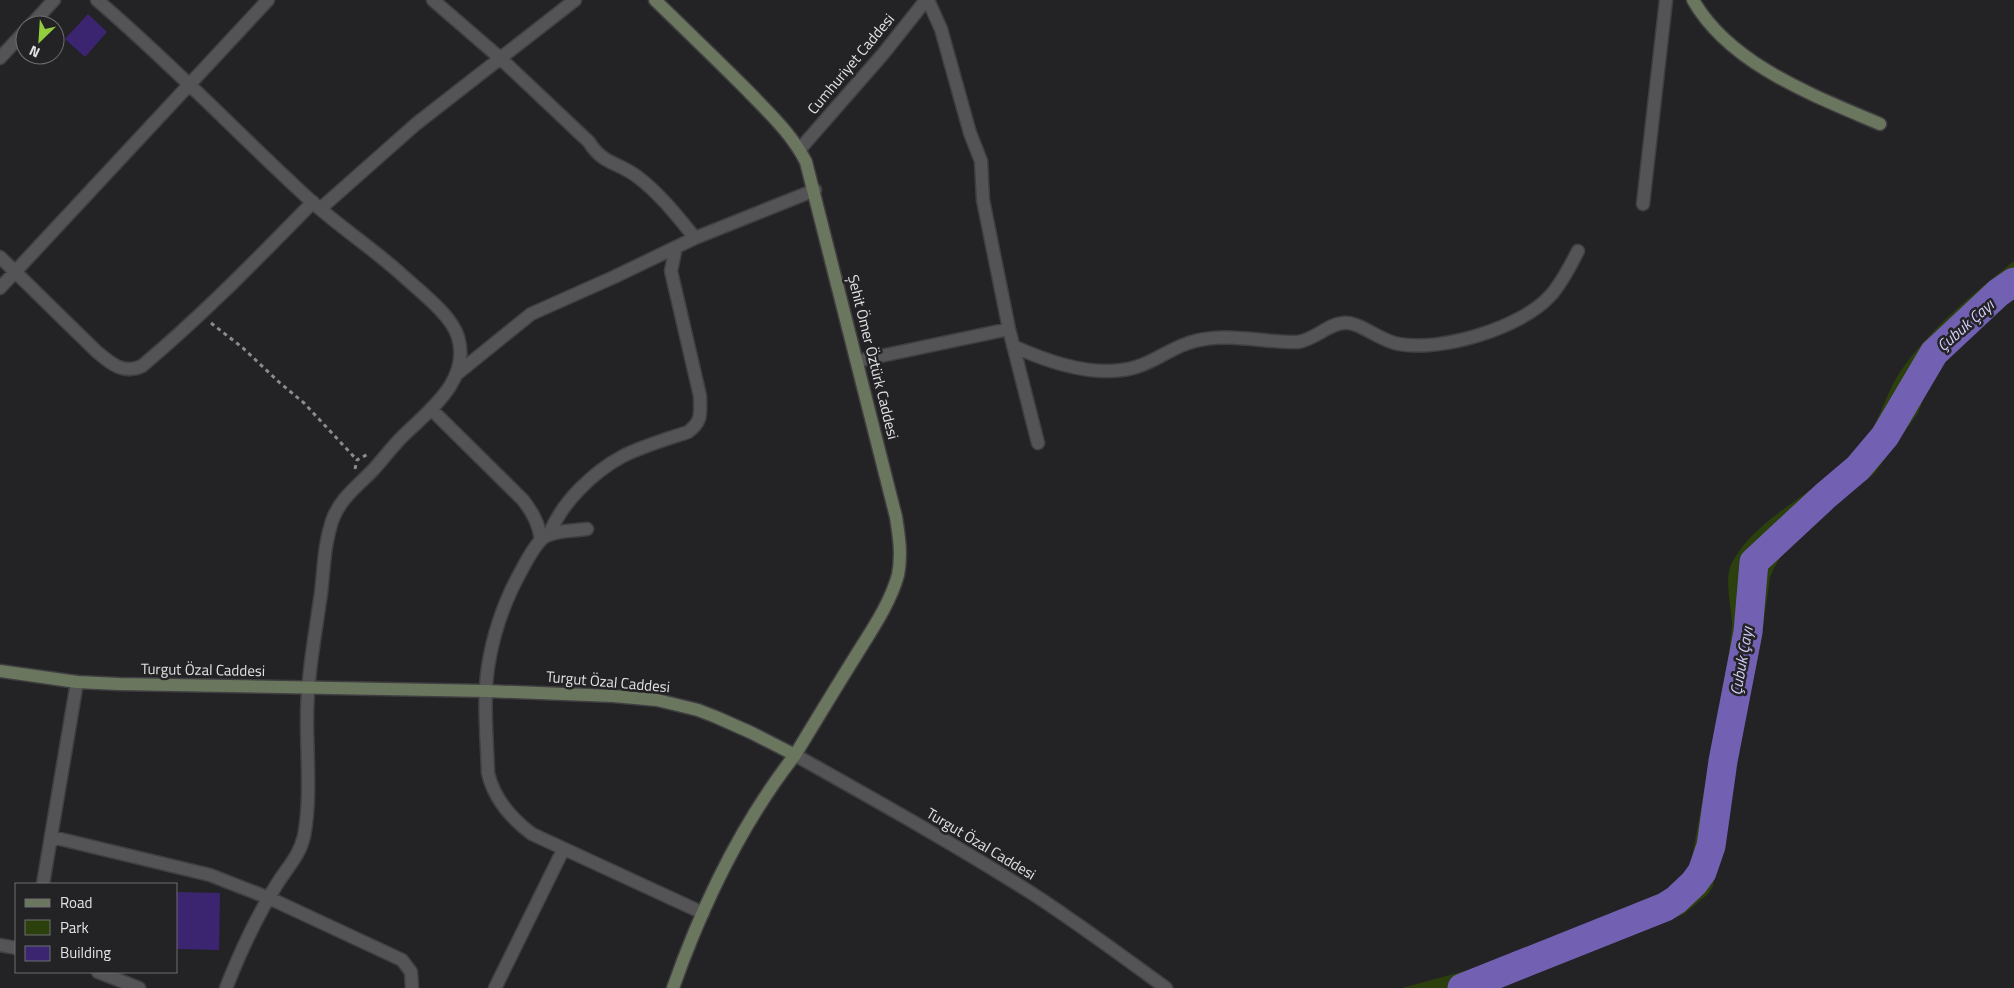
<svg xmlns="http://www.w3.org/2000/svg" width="2014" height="988" font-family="'Titillium Web',sans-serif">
<rect width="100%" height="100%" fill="#232225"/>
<path fill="#2b400c" d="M2014 261V298L1941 363 1935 370 1918 413 1874 474 1845 496 1786 548 1774 568 1770 577 1761 642 1748 705 1725 796 1722 841 1713 886 1708 894 1684 914 1499 988H1402L1472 969 1552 939 1658 894 1677 884 1686 876 1691 863 1729 653C1730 644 1731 635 1732 626 1732 605 1722 577 1734 559 1760 515 1819 491 1854 455 1877 432 1883 398 1900 372 1930 328 1973 294 2014 261Z"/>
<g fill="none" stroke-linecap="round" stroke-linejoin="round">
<path stroke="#7261b2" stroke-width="29" d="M1462 988 1665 907 1676 900 1694 883 1702 872 1711 846 1723 761 1748 632 1754 562 1825 496 1858 468 1885 436 1934 353 1998 293 2014 282"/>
</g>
<path fill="#3b2571" d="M88 14 107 32 85 57 65 39Z
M176 892 220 893 219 950 176 949Z"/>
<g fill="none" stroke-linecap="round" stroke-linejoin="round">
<defs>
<path id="street" d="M97 0C171 63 239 135 311 201 340 227 372 248 401 274 418 290 451 314 458 337 471 381 429 410 402 437 392 447 383 459 374 469 358 486 340 498 332 521 324 545 324 568 321 593 315 636 307 677 307 720 307 757 311 801 304 836 300 855 287 868 277 884 258 914 239 955 226 988
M433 0 500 58 589 142C603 165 619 162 639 178 661 195 678 217 695 238
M928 0 941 29 970 133 981 161 983 200 1009 329 1038 443
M31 25 54 0
M0 58 25 31
M800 149 883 54 926 0
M1643 204 1666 0
M320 209 416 124 575 0
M0 257 96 351C110 363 123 375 142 366 203 315 257 259 313 202
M0 288 268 0
M1013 346C1048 362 1097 379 1136 367 1157 361 1173 346 1195 341 1229 332 1264 343 1298 342 1316 339 1328 324 1343 323 1360 321 1379 341 1399 344 1441 352 1521 328 1550 296 1562 283 1570 266 1578 251
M857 361 1009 329
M458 373 531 314 614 277 695 238 815 190
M431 409 523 500C533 513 539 524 541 540
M587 529C574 531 553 530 543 538 533 547 526 562 520 573 504 602 493 635 488 667 483 701 487 738 488 773 494 799 512 819 532 834L703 913
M549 535C561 503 593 472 623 456 643 446 667 439 688 432 703 421 700 413 700 396L671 271 676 247
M795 755C875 800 956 845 1033 894 1079 924 1122 956 1166 988
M52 837 210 875 269 898 402 960 411 972 412 988
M43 884 77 682
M0 945 16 948
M98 972 139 988
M495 988 563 850"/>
<path id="secondary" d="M655 0C686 30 717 60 748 91 769 113 792 134 806 162L896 517C899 536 902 555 898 575 890 604 871 631 855 657 835 689 815 722 795 755 741 824 702 906 673 988
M1693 0C1730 65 1815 96 1880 124
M0 671 77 682 119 684 487 691 613 696 657 700 698 710 716 717 752 733 795 755"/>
</defs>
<use href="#street" stroke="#3f3f41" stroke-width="15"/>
<use href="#secondary" stroke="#3f3f41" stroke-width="15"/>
<path stroke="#8c8b8e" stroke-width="3" stroke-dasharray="4 4" stroke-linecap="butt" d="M211 323 243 348 280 383 304 403 357 460
M355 469 357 460 368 454"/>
<use href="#street" stroke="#545457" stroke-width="12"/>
<use href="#secondary" stroke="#6b765f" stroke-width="12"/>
</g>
<g text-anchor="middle" stroke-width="5" stroke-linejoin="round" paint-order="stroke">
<g font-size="15" fill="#e2e2e4" stroke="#232225">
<text transform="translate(851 64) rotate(-50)" y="5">Cumhuriyet Caddesi</text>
<text transform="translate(873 357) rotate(76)" y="5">Şehit Ömer Öztürk Caddesi</text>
<text transform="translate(203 670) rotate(1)" y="5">Turgut Özal Caddesi</text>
<text transform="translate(608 682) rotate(5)" y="5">Turgut Özal Caddesi</text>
<text transform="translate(981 844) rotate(31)" y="5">Turgut Özal Caddesi</text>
</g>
<g font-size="16" font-style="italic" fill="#d4cefb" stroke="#232225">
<text transform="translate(1965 325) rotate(-41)" y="6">Çubuk Çayı</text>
<text transform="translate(1741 661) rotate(-80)" y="6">Çubuk Çayı</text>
</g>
</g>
<rect x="15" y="883" width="162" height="90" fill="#232225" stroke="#6f6f71"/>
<rect x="25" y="899" width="25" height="8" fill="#6b765f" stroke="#6f6f71"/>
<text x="60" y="908" font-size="15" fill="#e2e2e4">Road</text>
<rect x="25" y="920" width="25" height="15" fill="#2b400c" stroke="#6f6f71"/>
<text x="60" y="933" font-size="15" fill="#e2e2e4">Park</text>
<rect x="25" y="946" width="25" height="15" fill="#3b2571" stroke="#6f6f71"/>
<text x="60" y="958" font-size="15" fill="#e2e2e4">Building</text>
<g transform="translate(40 40) rotate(205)"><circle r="24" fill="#232225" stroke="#6f6f71"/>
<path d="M0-4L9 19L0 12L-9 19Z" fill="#93cc3d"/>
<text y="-8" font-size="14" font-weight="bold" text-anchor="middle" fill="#e2e2e4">N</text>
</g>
</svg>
